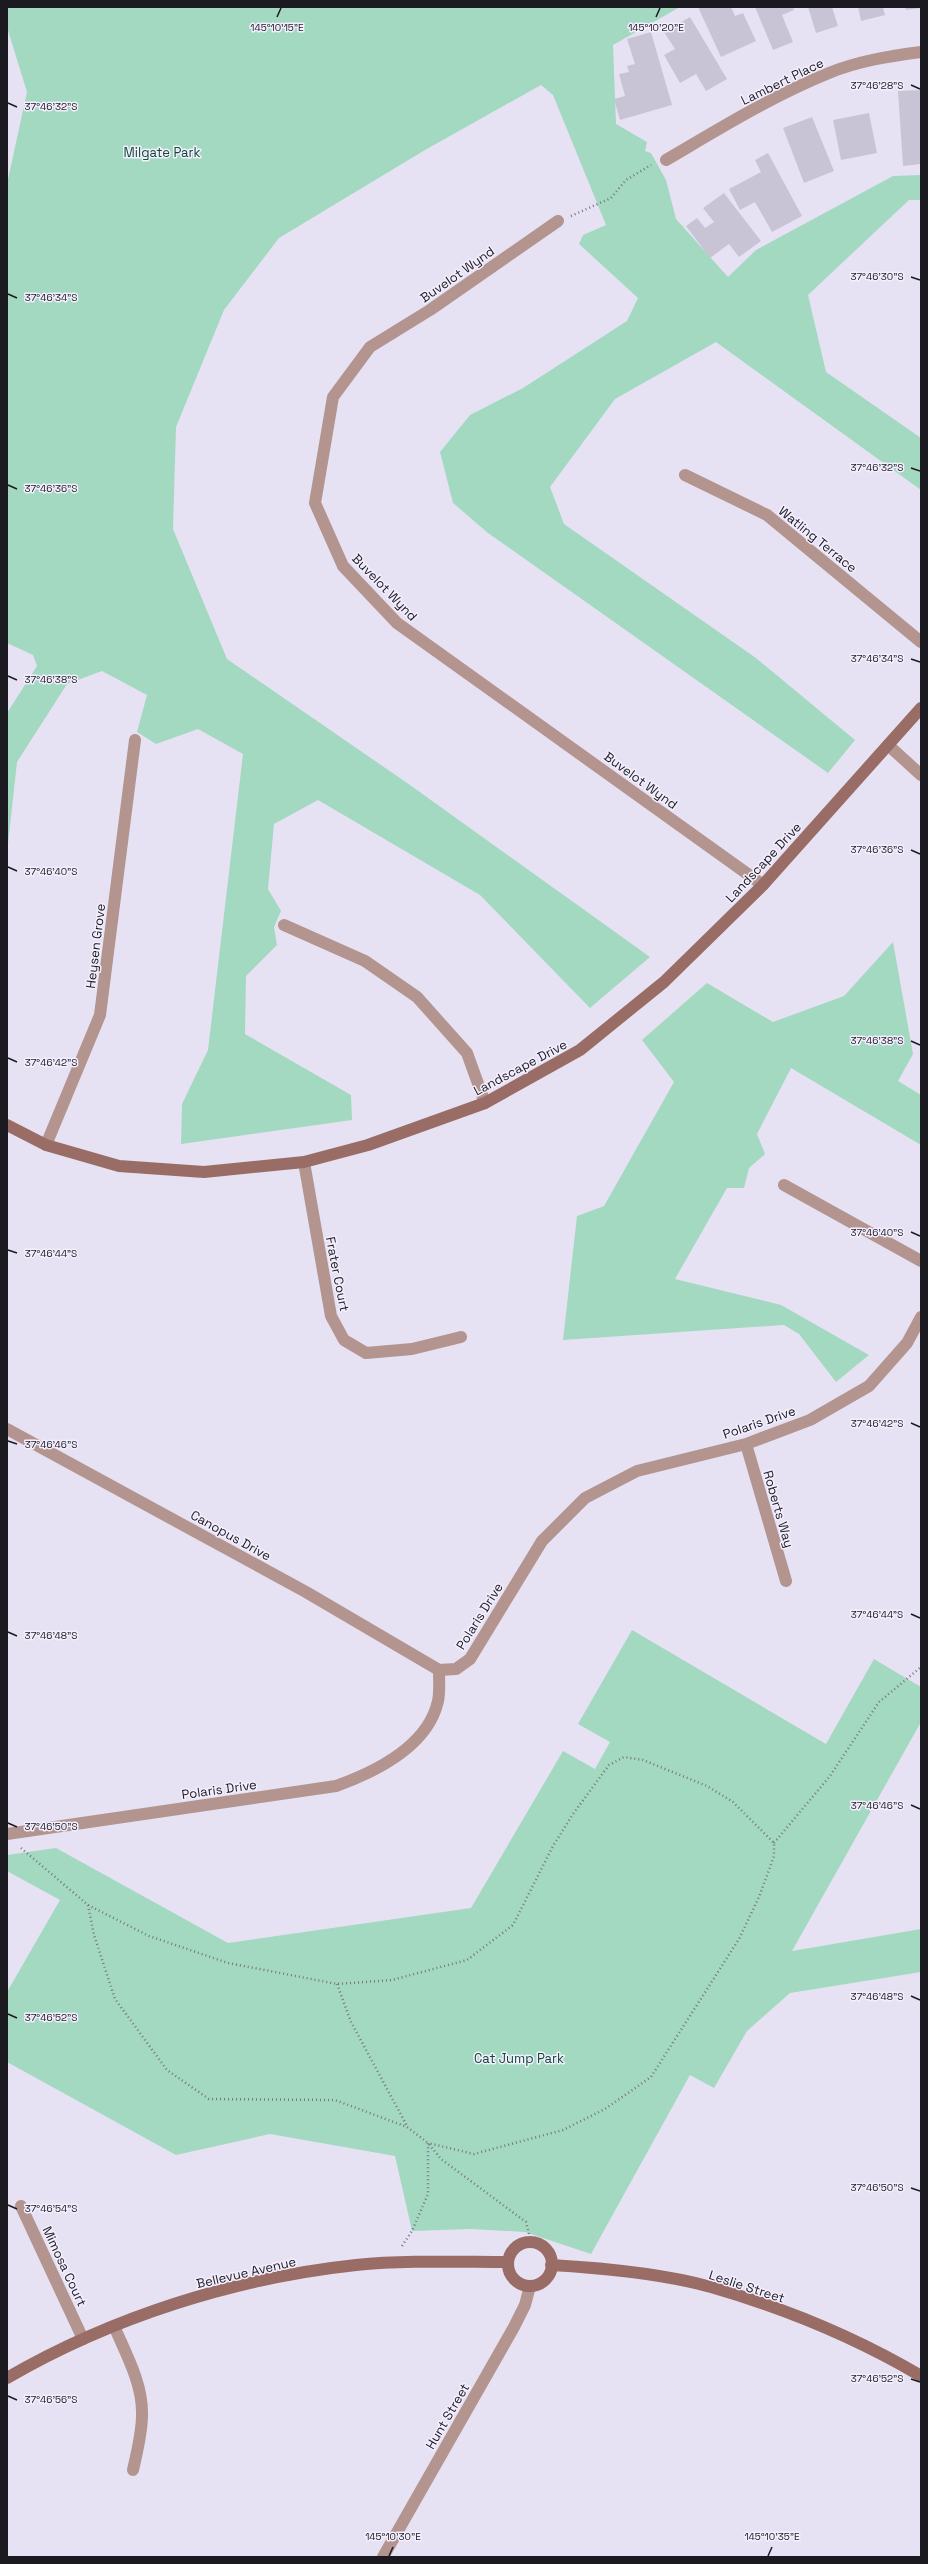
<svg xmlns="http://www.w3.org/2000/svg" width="928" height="2564" font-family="'Space Grotesk',sans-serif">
<rect width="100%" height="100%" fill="#e6e2f4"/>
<path fill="#a3d9c0" d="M7 7H680L613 45 616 124 647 142 645 151 651 153 666 180 676 219 728 277 756 250 893 176 921 175V200H909L808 295 826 372 921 438V490L716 342 615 399 550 487 564 524 756 658 855 740 828 773 488 533 453 503 440 452 470 415 523 388 627 321 638 298 579 244 583 235 606 225 553 95 541 85 425 150 279 238 224 310 176 427 173 529 227 659 410 785 650 957 590 1008 480 895 318 800 274 824 268 889 281 911 274 927 277 945 246 976 245 1034 351 1095 352 1120 181 1144 182 1104 208 1050 243 754 198 729 156 744 137 732 147 695 102 671 67 684 17 762 7 853V713L37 666 33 655 7 643V184L27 92 7 27Z
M893 942 913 1054 898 1081 921 1095V1145L791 1068 757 1134 765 1154 749 1168 744 1188H727L675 1279 781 1305 869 1355 836 1382 799 1334 784 1325 563 1340 577 1216 604 1206 674 1082 642 1040 707 983 773 1022 844 996Z
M632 1630 826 1744 874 1659 921 1687V1722L792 1951 921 1929V1972L790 1993 747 2031 714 2088 690 2075 591 2254 525 2232 471 2229 412 2231 395 2156 270 2134 176 2155 7 2062V1992L60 1900 7 1871V1855L56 1848 228 1943 471 1908 563 1751 595 1769 610 1742 578 1724Z"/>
<path fill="#c8c4d6" d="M698 7H731L735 16 743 13 756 41 721 57Z
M755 7H793L794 10 782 15 793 42 773 50Z
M808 7H832L838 26 816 33Z
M858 7H883L885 15 861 21Z
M905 7H921V8L906 10Z
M690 17 727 79 706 91 696 74 680 83 664 55 675 49 664 32Z
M651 32 672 105 620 120 614 99 625 96 619 74 629 72 627 66 635 64 627 39Z
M921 90V164L903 166 898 91Z
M869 113 877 153 841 160 833 120Z
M812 117 834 171 804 183 783 128Z
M768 153 802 216 772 232 755 202 740 210 729 189 761 172 755 160Z
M724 193 761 241 739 257 729 244 710 258 686 226 697 218 705 228 714 222 703 208Z"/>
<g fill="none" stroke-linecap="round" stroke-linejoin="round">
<path stroke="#797682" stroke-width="2.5" stroke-dasharray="1 3" stroke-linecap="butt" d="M571 216 611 198 626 180 651 165
M774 1843 830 1776 879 1702 921 1667
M21 1848 88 1905 94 1935 115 1999 167 2070 209 2099 335 2100 407 2127 428 2143 441 2159 526 2222 531 2242
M88 1905 149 1936 228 1963 337 1984 392 1980 467 1960 513 1925 553 1846 573 1814 609 1765 624 1757 643 1760 707 1786 733 1802 774 1843V1856L759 1897 739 1939 651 2077 605 2109 563 2130 474 2154 428 2143V2194L412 2231 402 2246
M337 1984 351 2022 407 2126"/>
<path stroke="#b3948e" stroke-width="12" d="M666 160C719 129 772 96 829 73 858 61 890 56 921 52
M558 221 430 310 370 347 333 397 315 503 343 566 397 623 763 885
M685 475 767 515 921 642
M888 745 921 775
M284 925 365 961 417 997 467 1053 485 1103
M46 1145 100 1015 135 740
M304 1162 331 1316 344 1340 366 1353 412 1349 461 1337
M784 1185 921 1261
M7 1429 306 1592 439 1670
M746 1444 786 1581
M7 1834 336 1786C375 1772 428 1746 438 1701 440 1692 439 1680 439 1670L456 1669 470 1659 542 1541 585 1498 637 1471 746 1444 810 1420 869 1386 907 1343 921 1317
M21 2206 83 2339
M114 2326C126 2354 143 2384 142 2415 142 2433 137 2452 133 2470
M383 2557 514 2327 525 2305 530 2286"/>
<path stroke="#996d65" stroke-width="12" d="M7 1125 46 1145 119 1166 204 1172 304 1162 368 1145 485 1103 580 1050 664 982 763 885 921 708
M508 2264a22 22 0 1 1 44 0a22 22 0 1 1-44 0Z
M551 2265C603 2268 661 2273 711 2287 784 2308 855 2337 921 2376
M7 2378C112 2317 235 2278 356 2265 406 2260 457 2262 508 2262"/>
</g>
<path fill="none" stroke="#1c1a21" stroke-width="1.5" d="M277 17 281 8M656 17 660 8M911 85 920 89M8 103 17 107M911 277 920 280M8 294 17 298M911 468 920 471M8 485 17 489M911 659 920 662M8 676 17 680M911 850 920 854M8 867 17 871M911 1041 920 1045M8 1058 17 1062M911 1232 920 1236M8 1250 17 1253M911 1423 920 1427M8 1441 17 1444M911 1614 920 1618M8 1632 17 1636M911 1805 920 1809M8 1823 17 1827M911 1996 920 2000M8 2014 17 2018M911 2188 920 2191M8 2205 17 2209M911 2379 920 2382M8 2396 17 2400M389 2556 393 2547M768 2556 772 2547"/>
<g text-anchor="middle" stroke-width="3" stroke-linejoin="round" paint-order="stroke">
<g font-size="13" fill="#1c1a21" stroke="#f3effe">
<text transform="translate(782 81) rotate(-26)" y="5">Lambert Place</text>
<text transform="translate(457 274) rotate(-35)" y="5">Buvelot Wynd</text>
<text transform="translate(818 539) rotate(39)" y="5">Watling Terrace</text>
<text transform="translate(385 587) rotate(46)" y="5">Buvelot Wynd</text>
<text transform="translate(641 780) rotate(36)" y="5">Buvelot Wynd</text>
<text transform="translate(763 862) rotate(-47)" y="5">Landscape Drive</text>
<text transform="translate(95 946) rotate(-83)" y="5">Heysen Grove</text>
<text transform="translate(520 1067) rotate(-28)" y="5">Landscape Drive</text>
<text transform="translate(338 1274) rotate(79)" y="5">Frater Court</text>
<text transform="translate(759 1422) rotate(-19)" y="5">Polaris Drive</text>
<text transform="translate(779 1509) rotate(74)" y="5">Roberts Way</text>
<text transform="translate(231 1535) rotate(29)" y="5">Canopus Drive</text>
<text transform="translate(479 1616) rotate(-58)" y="5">Polaris Drive</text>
<text transform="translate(219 1789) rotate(-8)" y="5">Polaris Drive</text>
<text transform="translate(65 2266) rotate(65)" y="5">Mimosa Court</text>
<text transform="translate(246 2272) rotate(-13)" y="5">Bellevue Avenue</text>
<text transform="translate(747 2286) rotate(18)" y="5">Leslie Street</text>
<text transform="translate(447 2416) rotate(-60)" y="5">Hunt Street</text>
</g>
<g font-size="13" fill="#0d4934" stroke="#f3effe">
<text x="162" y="157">Milgate Park</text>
<text x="519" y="2063">Cat Jump Park</text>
</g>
</g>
<g font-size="10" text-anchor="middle" fill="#1c1a21" stroke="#f3effe" stroke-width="3" stroke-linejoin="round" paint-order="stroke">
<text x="277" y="31">145°10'15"E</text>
<text x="656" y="31">145°10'20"E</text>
<text x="877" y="89">37°46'28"S</text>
<text x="51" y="110">37°46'32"S</text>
<text x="877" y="280">37°46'30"S</text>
<text x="51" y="301">37°46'34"S</text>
<text x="877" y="471">37°46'32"S</text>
<text x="51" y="492">37°46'36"S</text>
<text x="877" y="662">37°46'34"S</text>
<text x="51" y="683">37°46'38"S</text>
<text x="877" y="853">37°46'36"S</text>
<text x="51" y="875">37°46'40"S</text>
<text x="877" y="1044">37°46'38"S</text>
<text x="51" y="1066">37°46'42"S</text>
<text x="877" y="1236">37°46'40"S</text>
<text x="51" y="1257">37°46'44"S</text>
<text x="877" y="1427">37°46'42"S</text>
<text x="51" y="1448">37°46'46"S</text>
<text x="877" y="1618">37°46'44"S</text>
<text x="51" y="1639">37°46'48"S</text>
<text x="877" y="1809">37°46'46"S</text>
<text x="51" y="1830">37°46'50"S</text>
<text x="877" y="2000">37°46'48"S</text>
<text x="51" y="2021">37°46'52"S</text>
<text x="877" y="2191">37°46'50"S</text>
<text x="51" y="2212">37°46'54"S</text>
<text x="877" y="2382">37°46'52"S</text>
<text x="51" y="2403">37°46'56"S</text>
<text x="393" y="2540">145°10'30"E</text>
<text x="772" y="2540">145°10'35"E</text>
</g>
<rect width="928" height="2564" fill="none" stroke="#1c1a21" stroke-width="16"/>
</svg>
